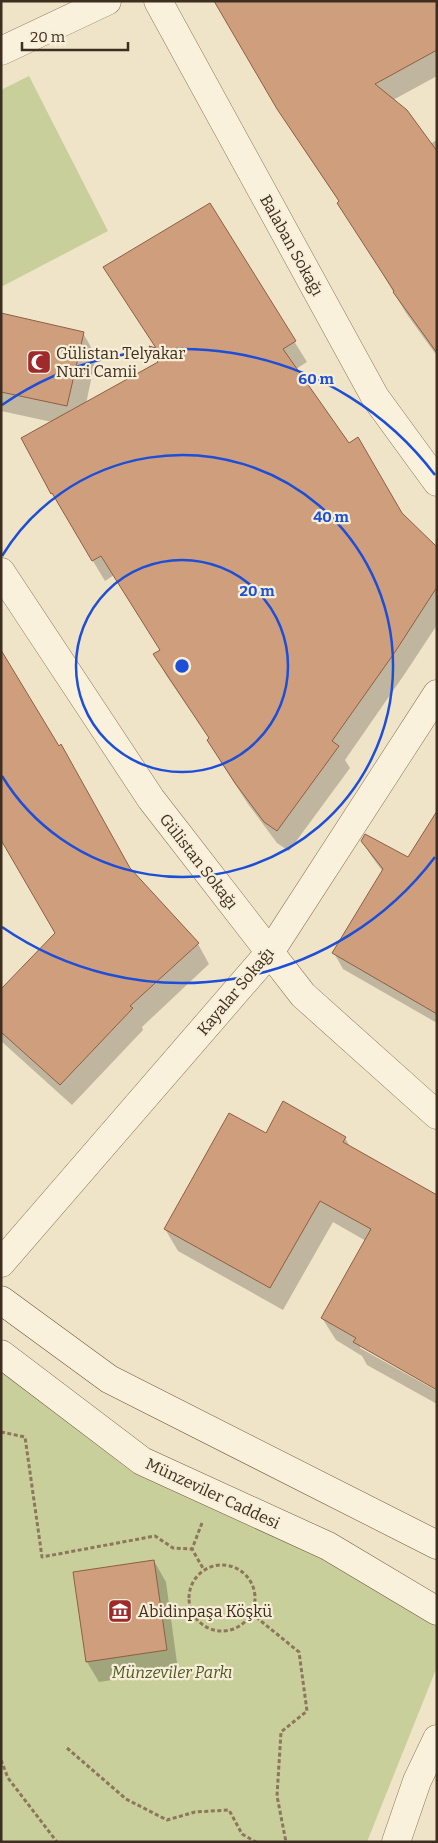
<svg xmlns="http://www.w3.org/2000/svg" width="438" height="1843" font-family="Bitter,serif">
<rect width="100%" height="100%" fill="#f0e4c8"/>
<path fill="#c9cf9b" d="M29 76 108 231 1 287V90Z
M1 1365 305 1547 437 1617V1667L367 1842H1Z"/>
<path fill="#0003" d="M437 1V76L393 100 430 144 437 140V356L406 313 340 203 291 130 216 2Z
M210 205 307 362 296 369 349 444 401 514 437 549V625L406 672 345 760 350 768 289 851 277 843 248 804 220 761 210 739 166 675 155 655 161 651 114 575 105 581 52 493V422L1 411V314L83 333 96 356 86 404 160 363 157 349 104 267Z
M437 813V1023L343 969 334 953 383 872 372 857 362 841 408 859Z
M130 870 198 944 209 964 142 1027 143 1030 72 1105 1 1041V991L57 933Z
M266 1135 345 1138 351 1148 437 1196 360 1345V1348L437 1391V1404L367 1365 362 1356 336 1340 322 1318 366 1241 333 1222 283 1310 178 1251 165 1229Z
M154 1561 166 1582 178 1670 99 1682 87 1662Z"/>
<path fill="#cf9f7d" stroke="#8d5f41" d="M214 1H437V50L375 84 407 110 437 151V353L393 292 394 291 337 203 339 201 277 109Z
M210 203 296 341 283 349 349 443 358 437 402 513 437 547V587L395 652 332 741 339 746 277 831 264 822 235 783 207 740 209 738 153 654 160 650 101 556 92 561 52 493 51 494 21 438 158 362 149 346 156 348 103 267Z
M1 313 84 332 67 406 1 392Z
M1 650 59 746 61 744 130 868 199 943 130 1006 133 1008 60 1085 1 1032V989L55 933 1 840Z
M437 811V1014L332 953 383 869 361 841 365 834 408 857Z
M283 1101 346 1137 343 1142 437 1195V1390L353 1342 356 1338 321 1318 371 1229 320 1201 270 1288 164 1229 229 1113 266 1133Z
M154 1560 167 1650 86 1662 73 1572Z"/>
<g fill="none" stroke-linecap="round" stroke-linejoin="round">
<defs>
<path id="minor" d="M158 1 375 397 437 482
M1 51 107 1
M1 572 151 799 303 995 437 1115
M1 1263 270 952 437 694
M396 1842 417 1781 437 1739"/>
<path id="secondary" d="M1 1300 109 1379 437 1545
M1 1354 142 1461 328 1546 437 1611"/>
</defs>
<use href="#minor" stroke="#8d765c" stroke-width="29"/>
<use href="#secondary" stroke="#6f573f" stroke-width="29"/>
<path stroke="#8d765c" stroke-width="3" stroke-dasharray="4 2.5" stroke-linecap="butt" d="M1 1432 25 1437 42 1557 155 1536 173 1548 192 1549
M202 1523 192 1549 204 1570
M189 1598a33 33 0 1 1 66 0a33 33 0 1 1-66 0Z
M251 1613 299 1652 307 1711 281 1732 277 1796 286 1842
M67 1748 126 1799 167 1820 195 1812 229 1810 242 1834 256 1842
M1 1760 8 1778 57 1842"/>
<use href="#minor" stroke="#faf1dc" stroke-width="28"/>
<use href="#secondary" stroke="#faf1dc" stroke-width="28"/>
</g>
<g fill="none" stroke="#1d4ed8" stroke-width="2.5">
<circle cx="182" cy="666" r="106"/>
<path d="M2 556A211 211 0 1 1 2 776"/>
<path d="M435 857A317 317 0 0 1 2 927M2 405A317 317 0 0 1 435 475"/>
</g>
<defs>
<symbol id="mosque-square" viewBox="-11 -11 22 22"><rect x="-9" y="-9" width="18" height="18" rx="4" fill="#9e2a2b" stroke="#f7eed8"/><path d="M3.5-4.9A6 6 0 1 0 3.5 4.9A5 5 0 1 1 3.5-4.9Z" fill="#fff"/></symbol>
<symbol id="museum-square" viewBox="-11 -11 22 22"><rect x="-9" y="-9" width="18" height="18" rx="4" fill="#9e2a2b" stroke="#f7eed8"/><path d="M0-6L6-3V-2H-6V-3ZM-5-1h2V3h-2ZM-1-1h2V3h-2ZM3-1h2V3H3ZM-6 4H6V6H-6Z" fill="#fff"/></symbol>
</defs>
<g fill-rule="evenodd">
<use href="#mosque-square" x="25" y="348" width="28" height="28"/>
<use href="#museum-square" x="106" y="1597" width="28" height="28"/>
</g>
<g text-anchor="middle" stroke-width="4.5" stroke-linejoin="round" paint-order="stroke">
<g font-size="16" fill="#3d2e20" stroke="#f7eed8">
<text transform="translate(292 245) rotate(61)" y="6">Balaban Sokağı</text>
<text transform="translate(199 861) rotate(52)" y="6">Gülistan Sokağı</text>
<text transform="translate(235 991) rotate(-50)" y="6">Kayalar Sokağı</text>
<text transform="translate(213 1493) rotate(25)" y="6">Münzeviler Caddesi</text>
</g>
<g font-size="16" fill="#3d2e20" stroke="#f7eed8" text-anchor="start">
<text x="56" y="359">Gülistan Telyakar<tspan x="56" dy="18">Nuri Camii</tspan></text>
<text x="138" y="1617">Abidinpaşa Köşkü</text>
</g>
<g font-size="16" font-style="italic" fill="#4d5a26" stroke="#f7eed8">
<text x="172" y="1678">Münzeviler Parkı</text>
</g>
</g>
<circle cx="182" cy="666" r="8" fill="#1d4ed8" stroke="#f7eed8" stroke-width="2.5"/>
<g font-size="15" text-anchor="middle" font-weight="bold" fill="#1d4ed8" stroke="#f7eed8" stroke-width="4.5" stroke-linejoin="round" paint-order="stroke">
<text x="316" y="384">60 m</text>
<text x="331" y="522">40 m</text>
<text x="257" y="596">20 m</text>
</g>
<rect width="438" height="1843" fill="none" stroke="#3d2e20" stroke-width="5"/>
<path d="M22 42v8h106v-8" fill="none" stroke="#3d2e20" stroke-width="2.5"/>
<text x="30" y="42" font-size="15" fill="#3d2e20" stroke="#f7eed8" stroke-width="4" paint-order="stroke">20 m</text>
</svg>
